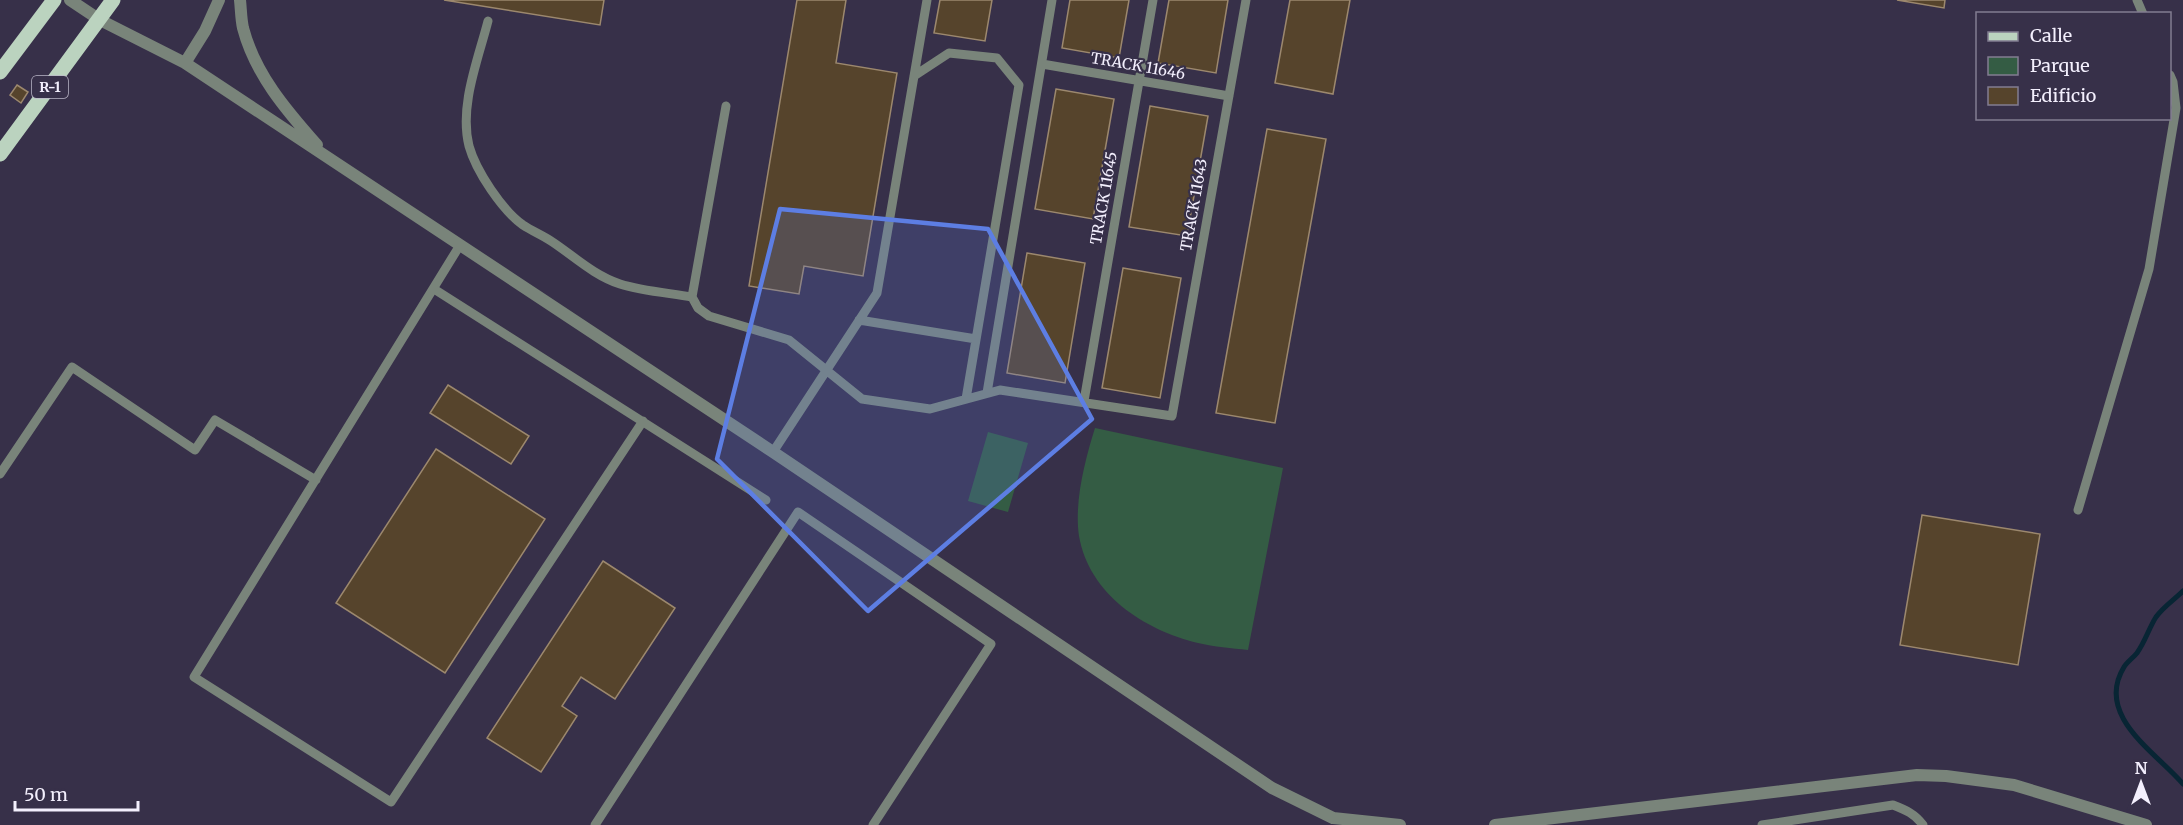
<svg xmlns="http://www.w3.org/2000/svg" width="2183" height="825" font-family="Merriweather,serif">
<rect width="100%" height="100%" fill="#373049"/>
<path fill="#345c44" d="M1095 428 1283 468 1248 650C1232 648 1214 647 1198 643 1144 630 1089 594 1079 536 1074 502 1085 460 1095 428Z
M988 432 1028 443 1008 512 968 501Z"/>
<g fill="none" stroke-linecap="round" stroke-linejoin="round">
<path stroke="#082534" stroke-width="5" d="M2183 591C2175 599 2163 607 2156 617 2149 628 2145 642 2137 653 2133 658 2127 662 2124 667 2094 716 2157 753 2183 784"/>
</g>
<path fill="#56442c" stroke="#9c886e" stroke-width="1.5" d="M444 0H604L600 25Z
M797 0H846L836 63 897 73 863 276 804 266 799 294 749 286Z
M940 0H992L985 41 934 33Z
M1070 0H1129L1119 58 1062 48Z
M1169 0H1228L1216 73 1158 63Z
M1290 0H1350L1333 94 1275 83Z
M1897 0H1945L1944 8Z
M17 85 28 92 21 103 10 95Z
M1056 89 1114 99 1093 219 1035 209Z
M1150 106 1208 116 1187 236 1129 227Z
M1267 129 1326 139 1275 423 1216 413Z
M1027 253 1085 263 1065 383 1007 373Z
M1123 268 1181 278 1160 398 1102 388Z
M448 385 529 436 511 464 430 413Z
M436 449 545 519 445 673 336 603Z
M1922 515 2040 534 2018 665 1900 645Z
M603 561 675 608 615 699 581 677 562 706 577 716 541 772 487 738Z"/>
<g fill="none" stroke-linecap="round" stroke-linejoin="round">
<path stroke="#79847a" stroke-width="9" d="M2137 0 2143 14
M488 21C478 60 459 106 469 146 476 171 502 210 523 225 532 231 542 235 551 241 574 256 593 275 620 284 642 291 669 293 692 297
M1042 64 1229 96
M914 76 949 53 997 58 1019 85 966 399
M726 106 692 297 698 308 709 316 789 340 862 399 930 409 1000 390 1172 416 1246 0
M460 245 194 677 391 802 643 421
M434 289 766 500
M859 320 976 339
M987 393 1052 0
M1084 401 1153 0
M773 452 877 293 927 0
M0 474 72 367 195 450 215 420 316 480
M2078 510 2149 269 2176 108 2173 82 2170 75
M595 825 798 512 991 644 873 825
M1762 825 1893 805C1906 810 1915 814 1923 825"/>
<path stroke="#79847a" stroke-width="12" d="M70 0 100 20 185 63 773 452 1272 788 1333 818 1400 825
M240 0C241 9 241 19 243 28 255 74 286 110 317 145
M185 63 205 31 219 0
M1495 825 1917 775 1946 776 2014 785 2146 825"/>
<path stroke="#bbd3bf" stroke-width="15" d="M0 72 54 0
M0 154 113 0"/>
</g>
<path fill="#5d7ee3" fill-opacity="0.2" stroke="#5d7ee3" stroke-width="4.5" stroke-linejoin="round" d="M780 209 988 229 1092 419 868 611 717 459Z"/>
<g text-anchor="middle" stroke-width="4.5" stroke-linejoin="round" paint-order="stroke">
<rect fill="#373049" stroke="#bbb6c7" stroke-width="1.5" x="32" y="76" width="36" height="22" rx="4.5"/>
<g font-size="14" font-weight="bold" fill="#f3effd">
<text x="50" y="92">R-1</text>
</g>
<g font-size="15" fill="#f3effd" stroke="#373049">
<text transform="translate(1138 66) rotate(10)" y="5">TRACK 11646</text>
<text transform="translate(1104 198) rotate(-80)" y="5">TRACK 11645</text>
<text transform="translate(1194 205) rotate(-80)" y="5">TRACK 11643</text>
</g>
</g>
<rect x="1976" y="12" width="195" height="108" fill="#373049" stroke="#827c91" stroke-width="1.5"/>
<rect x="1988" y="32" width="30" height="9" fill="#bbd3bf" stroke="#827c91" stroke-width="1.5"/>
<text x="2030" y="42" font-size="18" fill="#f3effd">Calle</text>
<rect x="1988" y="57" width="30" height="18" fill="#345c44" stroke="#827c91" stroke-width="1.5"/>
<text x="2030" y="72" font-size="18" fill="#f3effd">Parque</text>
<rect x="1988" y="87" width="30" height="18" fill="#56442c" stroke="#827c91" stroke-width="1.5"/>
<text x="2030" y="102" font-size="18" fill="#f3effd">Edificio</text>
<g transform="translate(2141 783)" stroke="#373049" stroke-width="4.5" paint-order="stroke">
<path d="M0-4.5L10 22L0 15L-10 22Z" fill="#f3effd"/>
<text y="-9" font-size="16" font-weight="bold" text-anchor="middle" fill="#f3effd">N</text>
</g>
<path d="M15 801v9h123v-9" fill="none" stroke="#f3effd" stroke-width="3"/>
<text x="24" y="801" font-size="18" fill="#f3effd" stroke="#373049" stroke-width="4.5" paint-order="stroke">50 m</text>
</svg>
